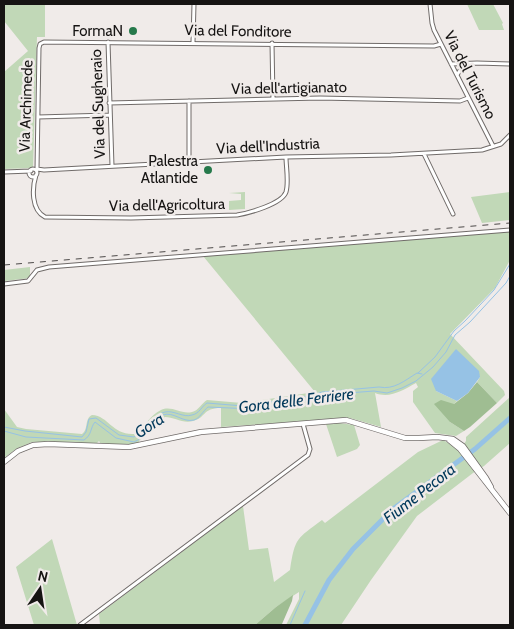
<svg xmlns="http://www.w3.org/2000/svg" width="514" height="629" font-family="Cabin,sans-serif">
<rect width="100%" height="100%" fill="#f0ebe9"/>
<path fill="#c1d8b7" d="M4 4H45V37H37L33 168 4 169V72L28 51 4 21Z
M467 4H493L503 23 502 24 504 30H479Z
M245 192V209L229 210V201L241 200V194L229 193Z
M510 192V220L482 223 471 197Z
M510 229V260L495 288 450 334 504 391 505 395 497 403 477 382 480 377 436 391 457 401 454 404 450 422 464 431 456 436 435 433 413 402V391L418 387 416 383C403 390 390 399 375 393L381 427 350 418 221 427V408C202 408 206 418 193 421 183 424 174 417 165 417 154 423 149 434 139 441V444L122 445 101 444 99 441 96 444 32 442 16 449 4 458V409L17 427 26 429 82 434C89 429 84 419 92 415 109 416 112 435 134 434 144 428 150 415 161 410 172 405 181 415 192 412 198 411 202 403 207 400L242 403 315 392 203 256Z
M30 267V278L5 281V280H4V270Z
M510 397V443L484 466 473 473 417 516 371 580 341 625H286L299 599V592L276 607 255 625H100L99 614 243 506 249 550 268 548 274 582 290 570C295 537 297 539 322 520L325 523 418 452 443 440 455 447 459 451 466 441V437Z
M339 423 354 425 360 445 357 449 337 457 326 424Z
M52 539 77 625H34L16 567Z"/>
<path fill="#9fbd92" d="M477 382 497 403 470 427 464 431 450 422 434 404 441 400 454 404 468 393Z
M293 595 292 601 282 624 255 625 276 607Z"/>
<path fill="#96c2e5" d="M456 349 479 371 480 377 468 393 457 401 436 391 431 379Z"/>
<g fill="none" stroke-linecap="round" stroke-linejoin="round">
<path stroke="#96c2e5" stroke-width="1" d="M418 373 435 357 454 331 465 321 494 290 510 264
M4 427 25 431 82 437 86 432 89 419 96 418 119 435 134 437C145 430 152 415 165 412 174 410 183 418 192 415 199 414 202 406 207 403L243 406 310 396 322 392 379 387C394 390 404 381 417 373L422 374
M4 431 26 437 84 440C92 435 90 428 95 422L116 438 134 442C147 437 151 421 163 415 173 411 183 423 194 420 200 418 203 411 208 407L253 409 348 393 374 391 387 393 402 388 416 381 433 367 446 352 455 335 470 322 506 283 510 276
M290 625 305 591"/>
<path stroke="#96c2e5" stroke-width="5" d="M305 625 329 580 353 549 393 509 475 449 510 418"/>
<defs>
<path id="street" d="M430 4 432 23 434 30 493 146
M108 42 112 166
M193 42 194 4
M272 43 273 99
M441 44 434 46 44 42 40 44 39 48 37 169 44 170 286 157 391 155 482 150 501 144 510 135
M451 64 477 63 510 64
M457 75 464 64
M189 101V162
M109 103 320 98 460 101 468 98
M38 117 109 115
M424 154 453 214
M29 173a4 4 0 1 1 8 0a4 4 0 1 1-8 0Z
M4 172 31 171
M36 175C32 188 31 210 45 217L131 218 237 215C249 213 282 204 286 192 289 182 286 167 286 157
M4 284 28 281 37 270 49 267 510 230
M80 625 308 455 310 449 303 424"/>
<path id="secondary" d="M449 440 460 449 510 513
M4 462 18 451 33 445 48 444 129 447 201 432 346 420 405 438H419L437 437 453 439 463 446 486 478 491 487"/>
</defs>
<use href="#street" stroke="#706b69" stroke-width="5"/>
<use href="#secondary" stroke="#706b69" stroke-width="6"/>
<use href="#street" stroke="#fff" stroke-width="3"/>
<use href="#secondary" stroke="#fff" stroke-width="4.5"/>
<path stroke="#4c4948" stroke-width="1" stroke-dasharray="6 6" stroke-linecap="butt" d="M4 265 510 223"/>
</g>
<g fill="#26794b" stroke="#f0ebe9" stroke-width="2">
<circle cx="133" cy="31" r="5"/>
<circle cx="208" cy="170" r="5"/>
</g>
<g text-anchor="middle" stroke-width="5" stroke-linejoin="round" paint-order="stroke">
<g font-size="15" fill="#161413" stroke="#f0ebe9" text-anchor="end">
<text x="123" y="36">FormaN</text>
<text x="198" y="166">Palestra<tspan x="198" dy="17">Atlantide</tspan></text>
</g>
<g font-size="15" fill="#161413" stroke="#f0ebe9">
<text transform="translate(238 31) rotate(1)" y="5">Via del Fonditore</text>
<text transform="translate(470 75) rotate(63)" y="5">Via del Turismo</text>
<text transform="translate(289 88) rotate(-1)" y="5">Via dell'artigianato</text>
<text transform="translate(98 104) rotate(-92)" y="5">Via del Sugheraio</text>
<text transform="translate(26 106) rotate(-88)" y="5">Via Archimede</text>
<text transform="translate(268 146) rotate(-3)" y="5">Via dell'Industria</text>
<text transform="translate(167 205) rotate(-1)" y="5">Via dell'Agricoltura</text>
</g>
<g font-size="16" font-style="italic" fill="#02395b" stroke="#f0ebe9">
<text transform="translate(296 400) rotate(-7)" y="6">Gora delle Ferriere</text>
<text transform="translate(149 425) rotate(-33)" y="6">Gora</text>
<text transform="translate(419 493) rotate(-38)" y="6">Fiume Pecora</text>
</g>
</g>
<rect width="514" height="629" fill="none" stroke="#161413" stroke-width="10"/>
<g transform="translate(40 589) rotate(13)" stroke="#f0ebe9" stroke-width="4" paint-order="stroke">
<path d="M0-4L9 19L0 12L-9 19Z" fill="#161413"/>
<text y="-8" font-size="14" font-weight="bold" text-anchor="middle" fill="#161413">N</text>
</g>
</svg>
